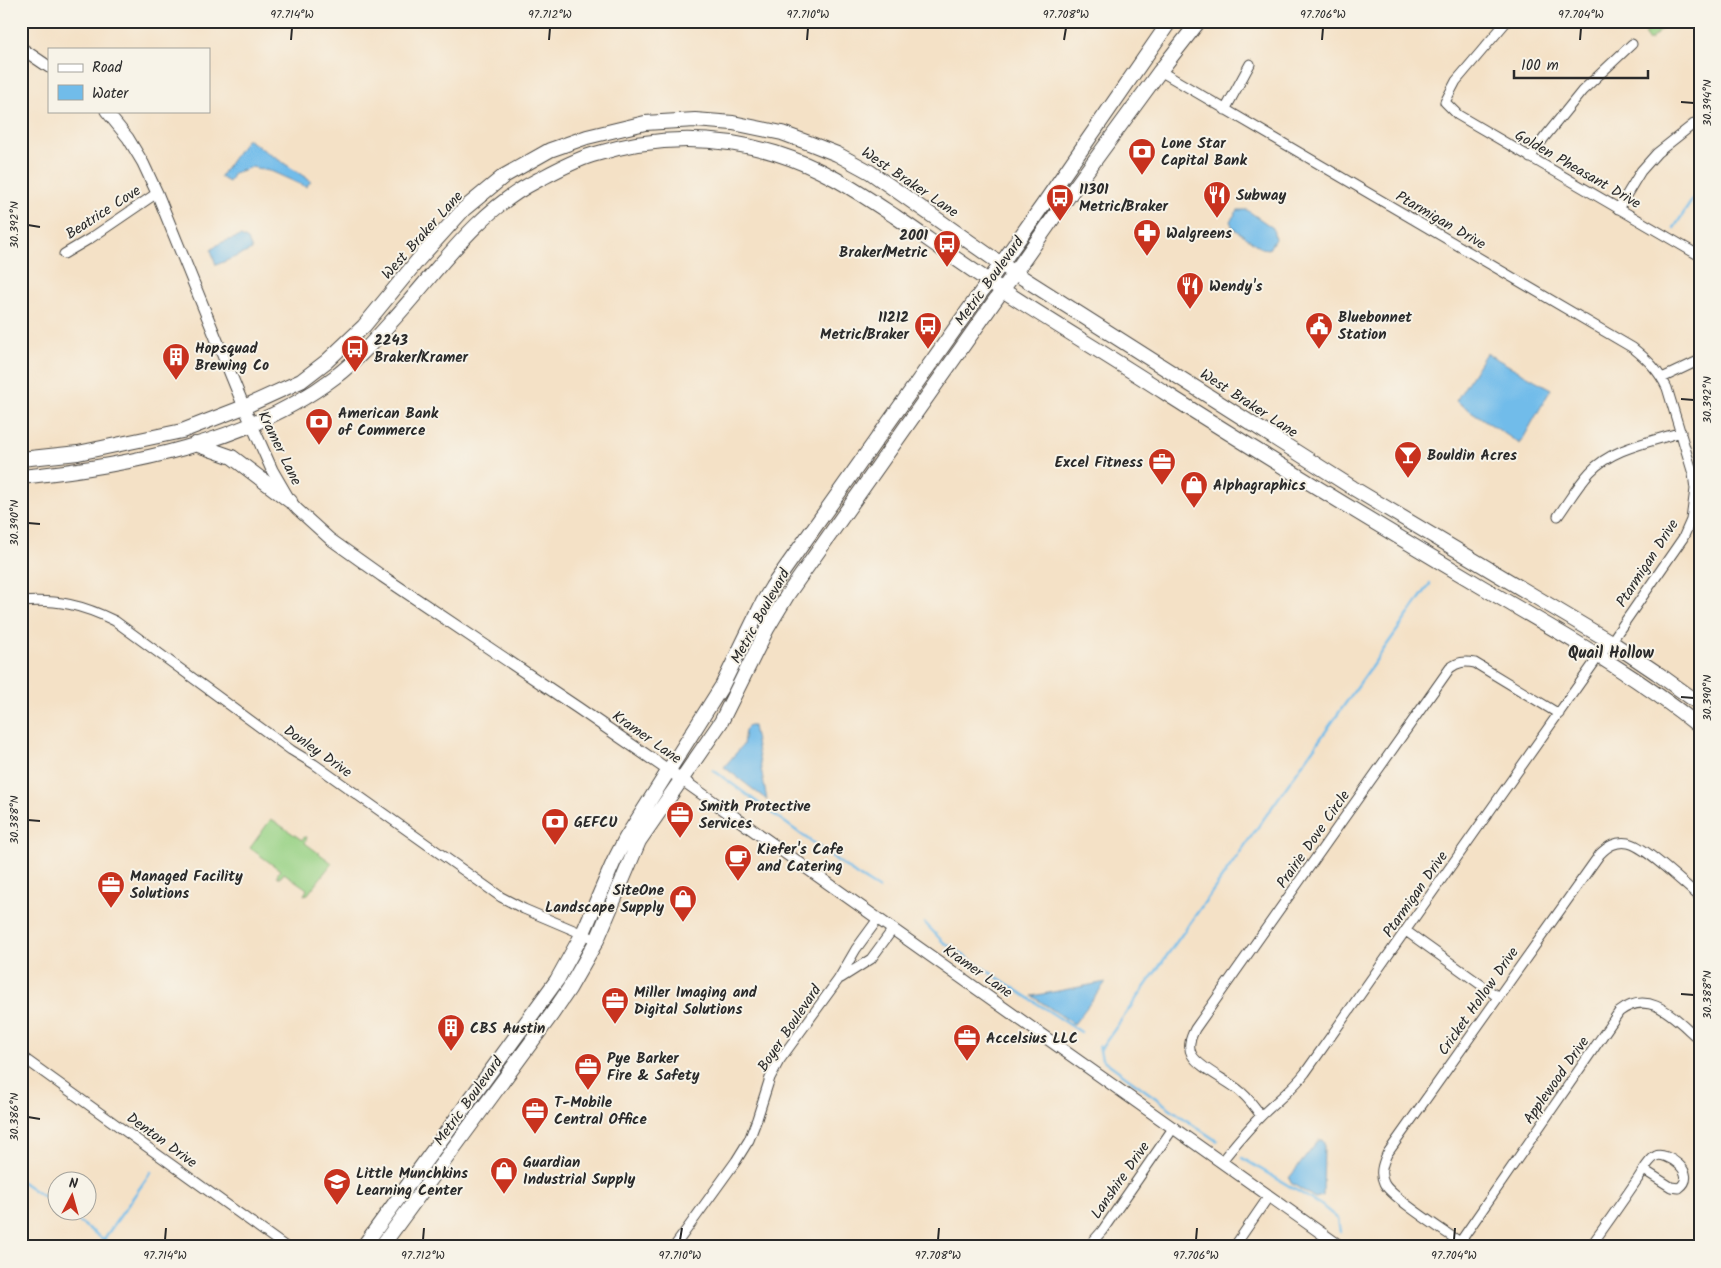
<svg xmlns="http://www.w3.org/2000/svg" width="1721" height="1268" font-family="Kalam,sans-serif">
<rect width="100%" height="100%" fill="#f7f3e8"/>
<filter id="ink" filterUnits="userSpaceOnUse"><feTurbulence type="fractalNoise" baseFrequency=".02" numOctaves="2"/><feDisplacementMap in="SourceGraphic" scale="10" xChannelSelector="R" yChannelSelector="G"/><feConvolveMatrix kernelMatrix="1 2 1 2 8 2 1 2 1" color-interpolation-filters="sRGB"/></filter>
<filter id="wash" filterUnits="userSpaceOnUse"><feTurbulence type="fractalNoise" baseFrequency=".0096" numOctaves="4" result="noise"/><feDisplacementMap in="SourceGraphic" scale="20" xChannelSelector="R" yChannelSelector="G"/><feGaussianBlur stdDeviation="1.12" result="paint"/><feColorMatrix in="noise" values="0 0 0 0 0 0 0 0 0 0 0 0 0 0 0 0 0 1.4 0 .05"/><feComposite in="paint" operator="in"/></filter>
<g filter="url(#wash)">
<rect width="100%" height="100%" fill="#f4e1c6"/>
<path fill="#98d285" stroke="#627e58" d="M1658 21H1671L1649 41 1644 34Z
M271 819 302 840 304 837H307L305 843 332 863 308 894 304 895 307 889 284 873 281 877H278L277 875 280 870 250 848Z"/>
<path fill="#71bcea" stroke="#4e748a" d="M247 139 311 181 306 187 273 172 252 167 234 173 229 182 220 177Z
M1238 210H1247L1273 228 1275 239 1269 249 1261 248 1233 228 1230 221Z
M241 236 248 240 252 250 216 265 211 250 220 243Z
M1486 353 1551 389 1520 444 1456 401Z
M749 726H753L767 800 724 767 743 745 745 730Z
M1106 982 1074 1024 1032 996Z
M1319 1140H1322L1324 1143 1323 1196 1315 1198 1291 1183 1289 1178Z"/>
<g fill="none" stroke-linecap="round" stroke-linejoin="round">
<path stroke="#71bcea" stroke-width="2.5" d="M1674 228 1700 188
M713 770 857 875 879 889
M925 923 943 942 1081 1032
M1099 1046 1102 1059 1193 1125 1217 1141
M1100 1050 1430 584
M1242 1158 1321 1205 1338 1219 1340 1232
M21 1181 58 1207
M63 1210 114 1247
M104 1239 151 1172"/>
</g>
</g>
<g filter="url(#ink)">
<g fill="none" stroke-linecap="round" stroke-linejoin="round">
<defs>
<path id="minor" d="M1507 21 1456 81 1445 102 1458 115 1700 256
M1160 71 1633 348C1648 360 1659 371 1667 388L1693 474 1695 489 1691 520 1683 538 1611 642 1599 656 1305 1073C1292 1090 1275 1102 1260 1117 1246 1131 1233 1147 1221 1162
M1225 110 1250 64
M1530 158 1544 138 1582 91 1632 44
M1618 209 1641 171 1657 153 1700 119
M64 254 91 238 157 193
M1662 378 1700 360
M1558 516C1568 502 1578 485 1590 472 1612 448 1651 442 1681 432
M21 602C57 599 83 605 115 621L291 750 314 764 501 897 524 909 597 940
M1406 931 1498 997
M841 978 871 959 893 929
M21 1056 286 1247
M1261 1116C1255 1107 1249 1099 1241 1092 1229 1081 1199 1068 1192 1055 1187 1046 1191 1037 1195 1029L1450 668C1458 662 1464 661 1475 663L1559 714
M1460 1242 1619 1012C1651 987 1676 1020 1700 1040
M674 1247 736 1161 749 1140 757 1119 770 1078 779 1061 838 980 856 949 878 919
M1088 1247 1102 1231 1174 1127
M1234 1247 1269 1196
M1467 1247C1452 1236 1390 1197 1384 1183 1379 1173 1383 1163 1387 1154L1600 854C1608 846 1616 841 1628 843 1644 845 1685 885 1700 897
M1590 1247C1606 1225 1622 1202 1637 1180 1642 1173 1648 1160 1656 1156 1665 1151 1700 1173 1679 1188L1671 1187 1644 1170"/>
<path id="tertiary" d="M21 48 49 67
M106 111 128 138 143 163 157 193 244 407 272 470 290 501 297 509 330 539 382 576 578 708 681 779 1341 1247"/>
<path id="secondary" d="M195 444 232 457 290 501
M21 459 78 453 182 431 244 407 301 381 327 361 364 326 418 260 464 209 504 176 550 150 587 137 645 123 695 120 733 123 782 133 809 143 837 154 870 172 1001 264 1353 488 1611 642 1657 673 1700 704
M21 477C128 466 248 443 335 377 356 361 374 341 391 322 438 271 475 212 538 180 555 171 573 161 592 155 652 136 715 135 775 153 823 168 855 190 896 217 931 241 965 266 1001 289 1056 325 1112 358 1167 394 1269 459 1373 522 1477 584 1553 629 1631 671 1700 727
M363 1247 557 980 583 933 614 861 626 838 722 686 763 602 772 587 1045 202 1170 21
M381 1247 552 1014 569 989 597 940 639 841 721 722 767 629 788 594 1073 190 1160 71 1199 21"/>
</defs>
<use href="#minor" stroke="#494642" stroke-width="11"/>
<use href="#tertiary" stroke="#494642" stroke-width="13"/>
<use href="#secondary" stroke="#494642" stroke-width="16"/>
<use href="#minor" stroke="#fff" stroke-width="9"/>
<use href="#tertiary" stroke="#fff" stroke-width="11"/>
<use href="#secondary" stroke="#fff" stroke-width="14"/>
</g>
</g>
<path fill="none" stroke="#2b2b2b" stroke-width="2" d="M291 40 292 28M549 40 550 28M807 40 808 28M1064 40 1066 28M1322 40 1323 28M1580 40 1581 28M1681 102 1694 103M28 225 40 227M1681 399 1694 400M28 523 40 524M1681 697 1694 698M28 820 40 821M1681 994 1694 995M28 1117 40 1119M165 1240 166 1228M423 1240 424 1228M680 1240 682 1228M938 1240 939 1228M1196 1240 1197 1228M1454 1240 1455 1228"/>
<defs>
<symbol id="bank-pin" viewBox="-11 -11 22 30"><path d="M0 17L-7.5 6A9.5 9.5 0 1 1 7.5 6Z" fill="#c8321e" stroke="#f7f3e8"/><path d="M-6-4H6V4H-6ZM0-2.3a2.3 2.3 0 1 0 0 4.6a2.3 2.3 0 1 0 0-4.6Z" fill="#fff"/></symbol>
<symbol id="restaurant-pin" viewBox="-11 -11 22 30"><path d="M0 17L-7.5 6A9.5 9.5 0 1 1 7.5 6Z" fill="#c8321e" stroke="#f7f3e8"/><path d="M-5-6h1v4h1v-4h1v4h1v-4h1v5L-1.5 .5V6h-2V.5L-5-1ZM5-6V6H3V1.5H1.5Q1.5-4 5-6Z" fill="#fff"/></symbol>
<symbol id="bus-pin" viewBox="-11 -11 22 30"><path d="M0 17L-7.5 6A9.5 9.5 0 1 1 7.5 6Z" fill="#c8321e" stroke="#f7f3e8"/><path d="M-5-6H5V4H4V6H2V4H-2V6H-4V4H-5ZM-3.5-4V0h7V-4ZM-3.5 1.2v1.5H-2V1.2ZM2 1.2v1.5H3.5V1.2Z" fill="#fff"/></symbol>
<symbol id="pharmacy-pin" viewBox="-11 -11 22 30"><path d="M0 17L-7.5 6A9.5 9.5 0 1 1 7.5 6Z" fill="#c8321e" stroke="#f7f3e8"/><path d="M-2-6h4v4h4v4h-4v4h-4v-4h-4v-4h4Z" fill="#fff"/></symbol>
<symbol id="civic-pin" viewBox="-11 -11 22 30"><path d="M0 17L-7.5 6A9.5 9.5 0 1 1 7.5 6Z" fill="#c8321e" stroke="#f7f3e8"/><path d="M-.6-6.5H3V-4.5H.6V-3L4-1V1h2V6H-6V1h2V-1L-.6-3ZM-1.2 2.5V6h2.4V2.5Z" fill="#fff"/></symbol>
<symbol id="building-pin" viewBox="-11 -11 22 30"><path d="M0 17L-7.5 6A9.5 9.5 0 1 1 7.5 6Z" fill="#c8321e" stroke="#f7f3e8"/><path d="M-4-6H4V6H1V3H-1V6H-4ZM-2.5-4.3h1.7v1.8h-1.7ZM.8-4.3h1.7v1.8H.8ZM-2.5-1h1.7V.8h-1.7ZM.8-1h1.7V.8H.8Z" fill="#fff"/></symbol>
<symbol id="bar-pin" viewBox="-11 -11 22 30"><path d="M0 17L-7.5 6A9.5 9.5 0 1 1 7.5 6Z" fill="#c8321e" stroke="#f7f3e8"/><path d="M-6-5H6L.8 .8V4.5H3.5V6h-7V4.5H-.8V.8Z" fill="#fff"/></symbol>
<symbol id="office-pin" viewBox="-11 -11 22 30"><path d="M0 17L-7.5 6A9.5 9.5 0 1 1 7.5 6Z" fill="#c8321e" stroke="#f7f3e8"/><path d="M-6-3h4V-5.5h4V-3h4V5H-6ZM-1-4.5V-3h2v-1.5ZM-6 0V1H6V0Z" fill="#fff"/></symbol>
<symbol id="shop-pin" viewBox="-11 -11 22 30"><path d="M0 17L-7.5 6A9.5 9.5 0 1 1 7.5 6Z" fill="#c8321e" stroke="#f7f3e8"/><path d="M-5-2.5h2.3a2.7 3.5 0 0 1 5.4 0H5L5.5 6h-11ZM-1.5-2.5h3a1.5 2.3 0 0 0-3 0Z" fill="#fff"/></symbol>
<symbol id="cafe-pin" viewBox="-11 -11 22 30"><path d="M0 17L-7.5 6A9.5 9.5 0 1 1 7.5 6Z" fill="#c8321e" stroke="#f7f3e8"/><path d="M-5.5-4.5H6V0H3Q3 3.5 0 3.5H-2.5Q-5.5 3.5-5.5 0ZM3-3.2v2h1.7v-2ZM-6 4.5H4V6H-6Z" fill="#fff"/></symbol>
<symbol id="school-pin" viewBox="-11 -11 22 30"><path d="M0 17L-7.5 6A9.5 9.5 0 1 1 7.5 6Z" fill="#c8321e" stroke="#f7f3e8"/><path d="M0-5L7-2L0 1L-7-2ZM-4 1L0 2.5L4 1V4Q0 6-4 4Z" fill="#fff"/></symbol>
</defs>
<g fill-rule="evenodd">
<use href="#bank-pin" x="1126" y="136" width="32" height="43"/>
<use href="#restaurant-pin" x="1201" y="179" width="32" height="43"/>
<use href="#bus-pin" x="1044" y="182" width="32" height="43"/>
<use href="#pharmacy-pin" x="1131" y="217" width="32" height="43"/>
<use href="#bus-pin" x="931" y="228" width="32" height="43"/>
<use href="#restaurant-pin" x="1174" y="270" width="32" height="43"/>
<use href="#bus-pin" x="912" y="310" width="32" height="43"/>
<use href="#civic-pin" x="1303" y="310" width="32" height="43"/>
<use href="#bus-pin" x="339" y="333" width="32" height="43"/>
<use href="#building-pin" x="160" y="341" width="32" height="43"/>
<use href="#bank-pin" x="303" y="406" width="32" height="43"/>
<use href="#bar-pin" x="1392" y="439" width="32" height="43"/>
<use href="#office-pin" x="1146" y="446" width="32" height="43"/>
<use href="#shop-pin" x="1178" y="469" width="32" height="43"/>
<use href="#office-pin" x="664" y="799" width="32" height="43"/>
<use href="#bank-pin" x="539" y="806" width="32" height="43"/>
<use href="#cafe-pin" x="722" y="842" width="32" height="43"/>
<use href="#office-pin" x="95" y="869" width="32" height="43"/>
<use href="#shop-pin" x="667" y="883" width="32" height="43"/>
<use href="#office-pin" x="599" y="985" width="32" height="43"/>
<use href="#building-pin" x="435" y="1012" width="32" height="43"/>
<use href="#office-pin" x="951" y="1022" width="32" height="43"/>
<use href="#office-pin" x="572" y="1051" width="32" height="43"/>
<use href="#office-pin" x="519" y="1095" width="32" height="43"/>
<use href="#shop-pin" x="488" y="1155" width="32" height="43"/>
<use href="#school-pin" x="321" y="1166" width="32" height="43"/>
</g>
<g text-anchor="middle" stroke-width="4" stroke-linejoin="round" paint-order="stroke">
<g font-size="15" font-weight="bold" fill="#2b2b2b" stroke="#f7f3e8" text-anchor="start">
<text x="1161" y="148">Lone Star<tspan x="1161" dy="17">Capital Bank</tspan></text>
<text x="1079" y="194">11301<tspan x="1079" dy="17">Metric/Braker</tspan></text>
<text x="1236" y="200">Subway</text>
<text x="1166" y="238">Walgreens</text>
<text x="928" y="240" text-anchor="end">2001<tspan x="928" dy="17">Braker/Metric</tspan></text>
<text x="1209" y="291">Wendy's</text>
<text x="909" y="322" text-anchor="end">11212<tspan x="909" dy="17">Metric/Braker</tspan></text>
<text x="1338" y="322">Bluebonnet<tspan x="1338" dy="17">Station</tspan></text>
<text x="374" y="345">2243<tspan x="374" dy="17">Braker/Kramer</tspan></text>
<text x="195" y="353">Hopsquad<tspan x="195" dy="17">Brewing Co</tspan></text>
<text x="338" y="418">American Bank<tspan x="338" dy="17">of Commerce</tspan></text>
<text x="1427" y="460">Bouldin Acres</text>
<text x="1143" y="467" text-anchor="end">Excel Fitness</text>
<text x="1213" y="490">Alphagraphics</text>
<text x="699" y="811">Smith Protective<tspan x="699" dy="17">Services</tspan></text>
<text x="574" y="827">GEFCU</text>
<text x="757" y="854">Kiefer's Cafe<tspan x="757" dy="17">and Catering</tspan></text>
<text x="130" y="881">Managed Facility<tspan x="130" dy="17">Solutions</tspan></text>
<text x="664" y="895" text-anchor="end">SiteOne<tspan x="664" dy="17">Landscape Supply</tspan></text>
<text x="634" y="997">Miller Imaging and<tspan x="634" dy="17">Digital Solutions</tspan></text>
<text x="470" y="1033">CBS Austin</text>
<text x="986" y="1043">Accelsius LLC</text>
<text x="607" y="1063">Pye Barker<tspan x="607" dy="17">Fire &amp; Safety</tspan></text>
<text x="554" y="1107">T-Mobile<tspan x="554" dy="17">Central Office</tspan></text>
<text x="523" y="1167">Guardian<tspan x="523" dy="17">Industrial Supply</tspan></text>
<text x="356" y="1178">Little Munchkins<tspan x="356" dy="17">Learning Center</tspan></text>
</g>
<g font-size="15" fill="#2b2b2b" stroke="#f7f3e8">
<text transform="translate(1578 169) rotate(30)" y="5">Golden Pheasant Drive</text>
<text transform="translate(910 182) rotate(34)" y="5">West Braker Lane</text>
<text transform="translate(103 212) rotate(-33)" y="5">Beatrice Cove</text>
<text transform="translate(1441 220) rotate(30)" y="5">Ptarmigan Drive</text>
<text transform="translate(422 235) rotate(-48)" y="5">West Braker Lane</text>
<text transform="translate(989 281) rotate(-54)" y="5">Metric Boulevard</text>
<text transform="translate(1249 403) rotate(33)" y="5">West Braker Lane</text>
<text transform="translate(280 448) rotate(64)" y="5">Kramer Lane</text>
<text transform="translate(1647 563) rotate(-57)" y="5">Ptarmigan Drive</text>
<text transform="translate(760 616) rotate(-61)" y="5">Metric Boulevard</text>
<text transform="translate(647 737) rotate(35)" y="5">Kramer Lane</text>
<text transform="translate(318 751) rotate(35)" y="5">Donley Drive</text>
<text transform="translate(1313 839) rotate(-55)" y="5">Prairie Dove Circle</text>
<text transform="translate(1415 894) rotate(-55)" y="5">Ptarmigan Drive</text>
<text transform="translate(978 971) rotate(35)" y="5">Kramer Lane</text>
<text transform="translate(1478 1001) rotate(-55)" y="5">Cricket Hollow Drive</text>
<text transform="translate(789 1028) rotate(-56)" y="5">Boyer Boulevard</text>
<text transform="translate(1556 1080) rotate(-55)" y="5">Applewood Drive</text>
<text transform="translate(468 1101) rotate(-54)" y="5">Metric Boulevard</text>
<text transform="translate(162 1140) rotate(36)" y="5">Denton Drive</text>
<text transform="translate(1120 1180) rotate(-55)" y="5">Lanshire Drive</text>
</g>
<g font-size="16" font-weight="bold" fill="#2b2b2b" stroke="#f7f3e8">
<text x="1611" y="658">Quail Hollow</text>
</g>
</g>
<rect width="1721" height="1268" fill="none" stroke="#f7f3e8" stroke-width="55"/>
<rect x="48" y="48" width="162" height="65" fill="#f7f3e8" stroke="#a5a39c"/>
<rect x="58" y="64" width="25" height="8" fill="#ffffff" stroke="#a5a39c"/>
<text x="92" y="72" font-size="15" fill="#2b2b2b">Road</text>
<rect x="58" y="85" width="25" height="15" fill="#71bcea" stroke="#a5a39c"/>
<text x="92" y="98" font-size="15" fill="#2b2b2b">Water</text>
<g transform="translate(72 1196) rotate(6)"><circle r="24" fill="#f7f3e8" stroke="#a5a39c"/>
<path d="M0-4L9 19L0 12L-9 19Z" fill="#c8321e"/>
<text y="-8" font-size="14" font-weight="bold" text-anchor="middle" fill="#2b2b2b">N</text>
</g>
<path d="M1514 70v8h134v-8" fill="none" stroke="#2b2b2b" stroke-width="2.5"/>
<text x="1521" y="70" font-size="15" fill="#2b2b2b" stroke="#f7f3e8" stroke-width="4" paint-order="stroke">100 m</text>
<rect x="28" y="28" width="1666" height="1212" fill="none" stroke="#2b2b2b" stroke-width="2"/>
<g font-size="12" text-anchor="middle" fill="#2b2b2b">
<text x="292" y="18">97.714°W</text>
<text x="550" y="18">97.712°W</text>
<text x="808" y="18">97.710°W</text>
<text x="1066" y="18">97.708°W</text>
<text x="1323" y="18">97.706°W</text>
<text x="1581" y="18">97.704°W</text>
<text transform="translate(1707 103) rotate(-90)" y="4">30.394°N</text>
<text transform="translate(14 225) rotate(-90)" y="4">30.392°N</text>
<text transform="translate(1707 400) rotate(-90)" y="4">30.392°N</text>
<text transform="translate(14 523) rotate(-90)" y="4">30.390°N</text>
<text transform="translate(1707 698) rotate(-90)" y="4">30.390°N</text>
<text transform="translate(14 820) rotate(-90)" y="4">30.388°N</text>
<text transform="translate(1707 995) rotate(-90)" y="4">30.388°N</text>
<text transform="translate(14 1117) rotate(-90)" y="4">30.386°N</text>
<text x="165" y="1259">97.714°W</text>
<text x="423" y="1259">97.712°W</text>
<text x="680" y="1259">97.710°W</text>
<text x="938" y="1259">97.708°W</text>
<text x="1196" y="1259">97.706°W</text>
<text x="1454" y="1259">97.704°W</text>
</g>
</svg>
